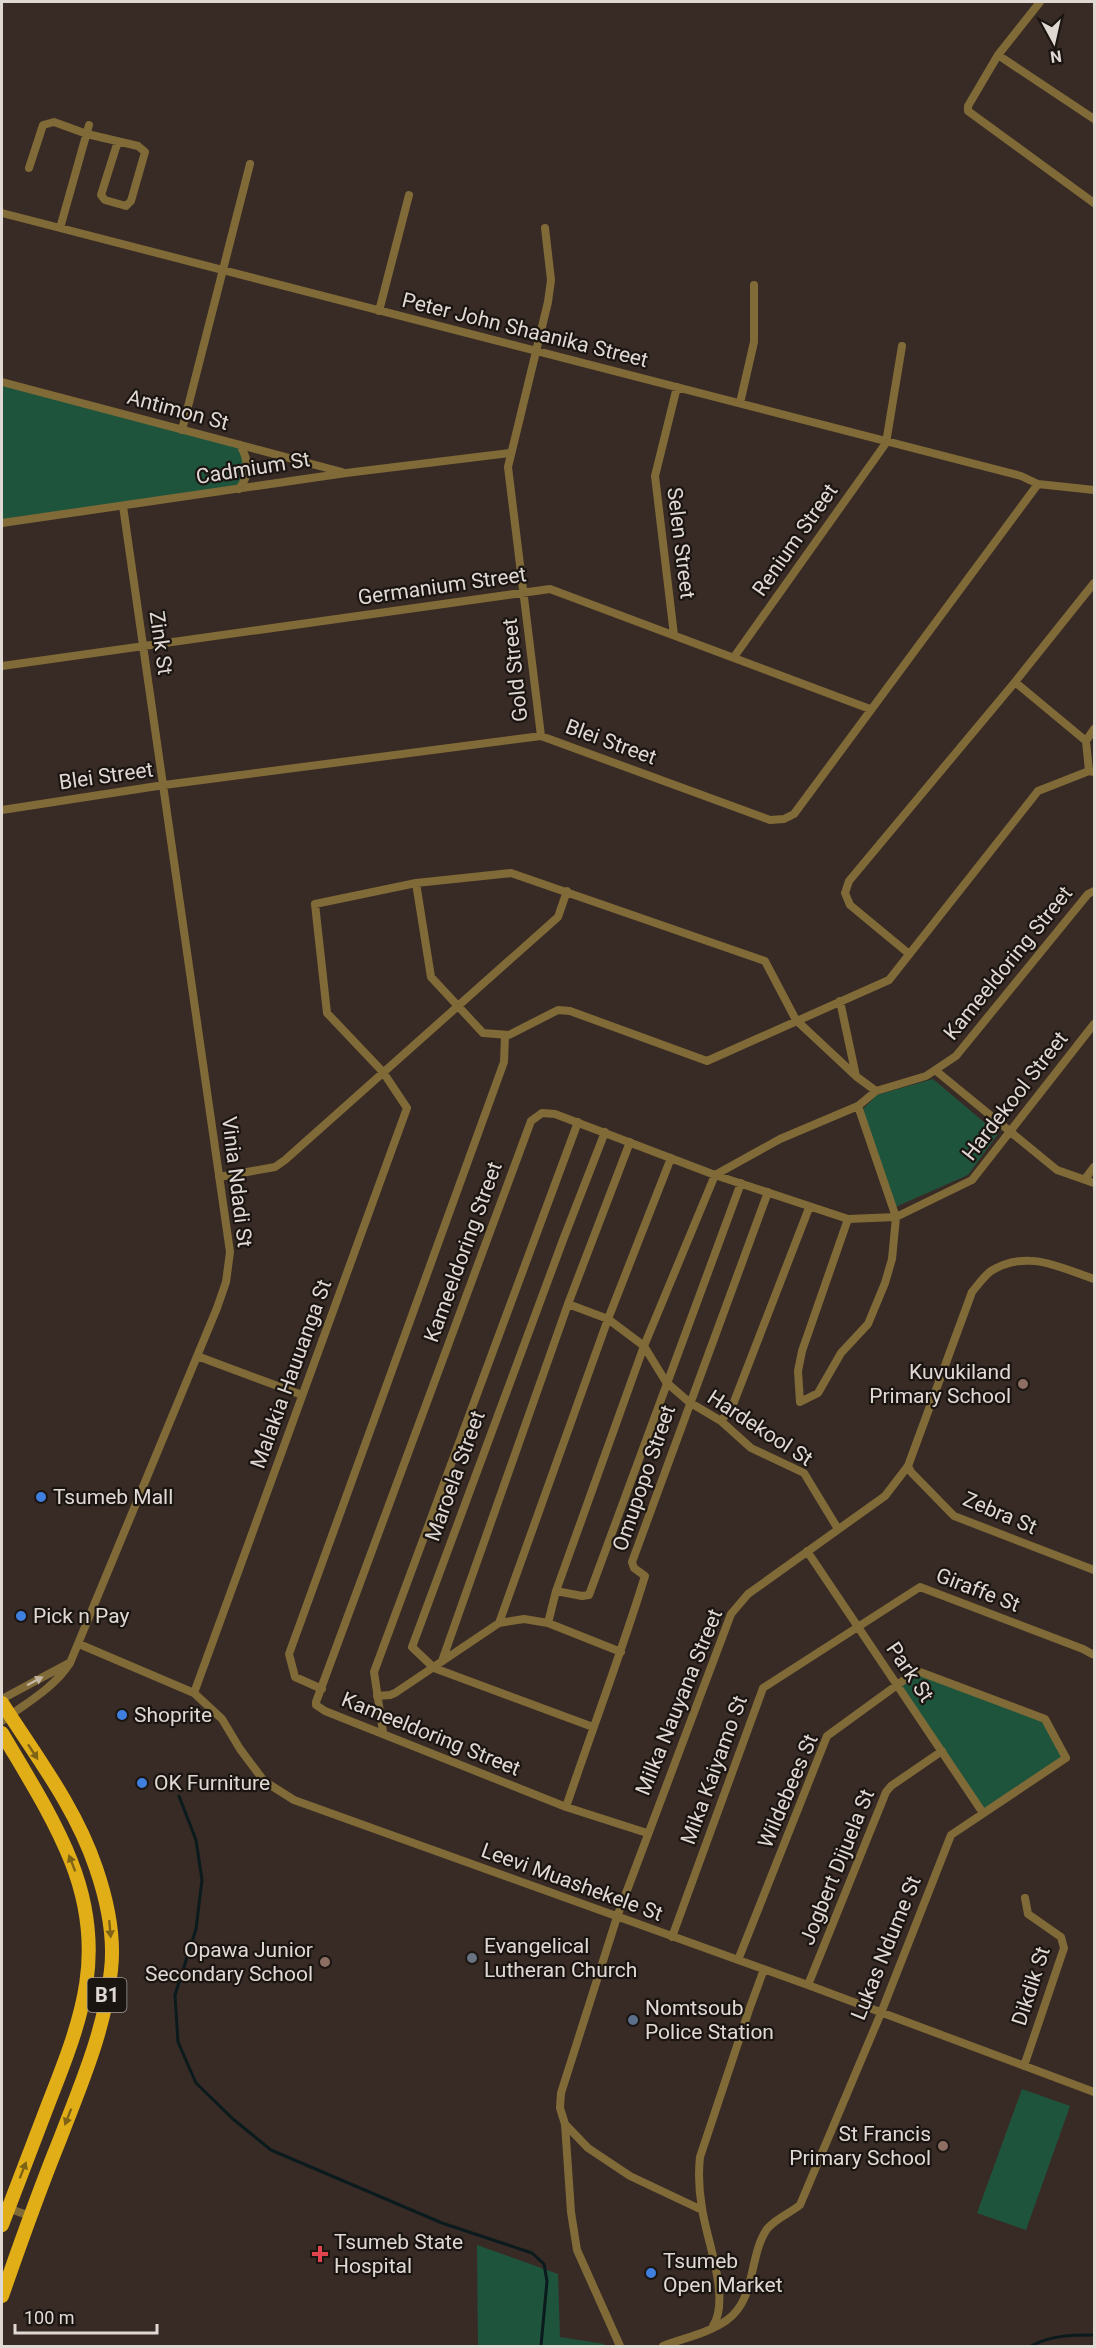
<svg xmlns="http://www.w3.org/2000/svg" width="1096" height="2348" font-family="Roboto,sans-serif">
<rect width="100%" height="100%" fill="#382b25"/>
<path fill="#1f543c" d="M2 382 240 445 247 460 239 489 2 523Z
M933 1079 998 1134 968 1175 893 1208 860 1112 877 1095Z
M915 1672 1045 1719 1066 1755 983 1813 897 1684Z
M1022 2089 1070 2106 1026 2230 977 2213Z
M477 2245 558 2274 560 2337 604 2344 605 2346H478Z"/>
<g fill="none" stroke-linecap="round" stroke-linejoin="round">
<path stroke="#0b1a1d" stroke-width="3" d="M179 1796 196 1840 202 1880 196 1929 175 1995 178 2042 196 2083 233 2119 271 2150 442 2223 532 2253 544 2264 547 2281 541 2346
M1031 2346C1052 2335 1071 2335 1094 2335"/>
<path stroke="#806a37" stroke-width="8" d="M1040 2 998 55 968 106V111L1094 203
M998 55 1094 119
M29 168 43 125 54 122 87 134 138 146 145 152 131 201 126 206 105 200 101 195 118 141
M2 213 1021 476 1038 484 1094 490
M60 228 89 125
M379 311 409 195
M2 382 342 472
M740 403 754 342V285
M182 430 250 164
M239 489C250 475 249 460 240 445
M2 523 346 473 510 453
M674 635 655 476 677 387
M734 657 886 443 902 346
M2 666 550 589 870 709
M1015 682 1086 741 1089 771
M541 736 508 467 548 302 551 280 545 228
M1086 741 1094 729
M2 810 164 785 541 736 770 820 784 819 794 814 1038 484
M416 883 431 977 483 1033 509 1035 558 1010 570 1011 707 1061 889 980 1038 791 1089 771 1094 772
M908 953 850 905 845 893 849 881 1015 682 1094 583
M840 1001 856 1076
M935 1070 1057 1170 1094 1183
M219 1177 275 1167 285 1160 558 917 567 891
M1085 1179 1094 1167
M848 1219 802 1351 798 1371 800 1402 818 1393 841 1353 868 1324 885 1283 892 1259 896 1217 858 1106
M568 1304 608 1319 644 1346 666 1382 689 1402 721 1421 751 1448 804 1473 838 1529
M197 1356 302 1395
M721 1421 732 1407 809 1208
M908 1466 911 1472 954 1516 1094 1570
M807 1551 983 1813
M556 1591 582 1596 589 1595 741 1183
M499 1623 608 1319 671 1158
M548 1623 556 1591 644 1346 715 1175 848 1219 896 1217 972 1180 1094 1024
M79 1644 194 1693 222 1719 240 1749 264 1781 294 1800 808 1985 1094 2092
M442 1661 568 1304 630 1142
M322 1689 295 1677 289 1654 504 1062 505 1035
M194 1693 407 1108 383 1072 327 1013 315 904 416 883 511 873 765 961 796 1020 857 1077 876 1091
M377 1696 390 1695 395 1693 499 1623 524 1619 548 1623 621 1652
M2 1699 69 1663
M2 1721C26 1703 53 1689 70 1663L217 1308 226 1282 230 1252 123 506
M593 1727 434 1668 412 1647 563 1240 605 1132
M383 1732 374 1672 578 1122
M566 1807C592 1730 621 1654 645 1576L634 1568 632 1562 768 1192
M647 1833 566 1807 325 1711 316 1705V1702L531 1121 542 1113 555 1114 715 1175 780 1139 858 1106 876 1091 926 1076 956 1056 1088 894 1094 891
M672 1937 763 1688 920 1587 1083 1649 1092 1654
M808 1985 886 1792 891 1786 942 1751
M1024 2066 1064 1948 1061 1937 1028 1914 1025 1898
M565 2124 571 2212 577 2250 620 2346
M2 2206 30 2216
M702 2210 630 2176 588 2148 565 2124 560 2108 561 2093 617 1917 731 1614 748 1594 885 1496 908 1466 972 1292C978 1285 984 1276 991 1271 1027 1249 1059 1267 1094 1279
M713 2326C731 2298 706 2239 702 2208 699 2191 698 2175 700 2157L749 2010 764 1969
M663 2346C684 2338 709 2333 727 2320 757 2298 748 2257 767 2229 775 2219 790 2213 800 2205L881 2013 951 1835 1066 1758 1045 1719 920 1672H915L827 1736 738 1960"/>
<path stroke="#e1ae18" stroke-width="14" d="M2 1703C36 1756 76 1808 96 1868 107 1900 115 1936 111 1970 105 2030 81 2084 60 2139 39 2191 20 2244 2 2296
M2 1733C26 1774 53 1816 71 1861 107 1952 83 2016 49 2102 33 2143 18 2184 2 2225"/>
</g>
<defs><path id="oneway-solid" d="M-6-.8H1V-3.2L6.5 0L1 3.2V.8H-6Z" transform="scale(1.5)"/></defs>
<use fill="#c3b7a4" href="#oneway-solid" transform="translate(35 1681) rotate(-28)"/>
<g fill="#7e6215">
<use href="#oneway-solid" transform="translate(33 1752) rotate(57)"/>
<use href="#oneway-solid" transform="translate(72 1863) rotate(-111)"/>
<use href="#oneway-solid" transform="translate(110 1929) rotate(85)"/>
<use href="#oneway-solid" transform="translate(68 2117) rotate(111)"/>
<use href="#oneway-solid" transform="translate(23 2170) rotate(-69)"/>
</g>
<g fill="#8d6e63" stroke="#1b1512" stroke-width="2">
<circle cx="1023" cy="1384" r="6"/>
<circle cx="325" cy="1962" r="6"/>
<circle cx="943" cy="2146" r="6"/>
</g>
<g fill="#3f7fe0" stroke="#1b1512" stroke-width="2">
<circle cx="41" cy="1497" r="6"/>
<circle cx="21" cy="1616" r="6"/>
<circle cx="122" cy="1715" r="6"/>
<circle cx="142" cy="1783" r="6"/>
<circle cx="651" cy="2273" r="6"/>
</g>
<circle fill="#6b7280" stroke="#1b1512" stroke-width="2" cx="472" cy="1958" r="6"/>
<circle fill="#5c6f8a" stroke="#1b1512" stroke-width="2" cx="633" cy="2020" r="6"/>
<path fill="#e0444e" stroke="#1b1512" stroke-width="2" d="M317 2245h6v6h6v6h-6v6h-6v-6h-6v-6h6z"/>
<g text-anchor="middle" stroke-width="4.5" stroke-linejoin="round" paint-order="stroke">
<rect fill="#1b1512" stroke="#a59e99" stroke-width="1.5" x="87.5" y="1978" width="39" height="34" rx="4.5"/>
<g font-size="20" font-weight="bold" fill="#e0d8d3">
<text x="107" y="2002">B1</text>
</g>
<g font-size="21" fill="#e0d8d3" stroke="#1b1512">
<text transform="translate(525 330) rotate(14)" y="7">Peter John Shaanika Street</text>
<text transform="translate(178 410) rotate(15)" y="7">Antimon St</text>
<text transform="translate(253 468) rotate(-9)" y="7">Cadmium St</text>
<text transform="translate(795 540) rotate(-55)" y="7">Renium Street</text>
<text transform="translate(681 543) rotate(83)" y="7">Selen Street</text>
<text transform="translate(442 586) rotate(-8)" y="7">Germanium Street</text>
<text transform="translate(161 643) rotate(82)" y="7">Zink St</text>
<text transform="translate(515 670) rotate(-96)" y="7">Gold Street</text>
<text transform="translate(611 742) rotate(20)" y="7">Blei Street</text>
<text transform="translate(106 776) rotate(-8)" y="7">Blei Street</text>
<text transform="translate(1008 963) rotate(-51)" y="7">Kameeldoring Street</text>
<text transform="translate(1015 1096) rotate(-52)" y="7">Hardekool Street</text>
<text transform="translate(237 1182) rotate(83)" y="7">Vinia Ndadi St</text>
<text transform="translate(463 1252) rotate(-70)" y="7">Kameeldoring Street</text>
<text transform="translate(291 1374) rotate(-70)" y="7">Malakia Hauuanga St</text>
<text transform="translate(760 1428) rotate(33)" y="7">Hardekool St</text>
<text transform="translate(455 1476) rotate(-70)" y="7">Maroela Street</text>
<text transform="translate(644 1478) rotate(-71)" y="7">Omupopo Street</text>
<text transform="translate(1000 1513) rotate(23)" y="7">Zebra St</text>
<text transform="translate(978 1590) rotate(21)" y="7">Giraffe St</text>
<text transform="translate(910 1672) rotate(56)" y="7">Park St</text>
<text transform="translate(679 1702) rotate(-68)" y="7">Milka Nauyana Street</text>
<text transform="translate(431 1734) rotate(22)" y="7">Kameeldoring Street</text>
<text transform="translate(714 1770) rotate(-70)" y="7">Mika Kaiyamo St</text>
<text transform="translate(788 1791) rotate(-67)" y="7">Wildebees St</text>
<text transform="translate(837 1867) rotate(-68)" y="7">Jogbert Dijuela St</text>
<text transform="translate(572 1882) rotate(20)" y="7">Leevi Muashekele St</text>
<text transform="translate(886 1948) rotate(-68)" y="7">Lukas Ndume St</text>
<text transform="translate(1031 1986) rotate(-72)" y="7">Dikdik St</text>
</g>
<g font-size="21" fill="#e0d8d3" stroke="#1b1512" text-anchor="start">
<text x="1011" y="1379" text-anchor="end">Kuvukiland<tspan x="1011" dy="24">Primary School</tspan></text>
<text x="53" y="1504">Tsumeb Mall</text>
<text x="33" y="1623">Pick n Pay</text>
<text x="134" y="1722">Shoprite</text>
<text x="154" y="1790">OK Furniture</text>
<text x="484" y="1953">Evangelical<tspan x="484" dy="24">Lutheran Church</tspan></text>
<text x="313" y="1957" text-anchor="end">Opawa Junior<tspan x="313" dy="24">Secondary School</tspan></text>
<text x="645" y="2015">Nomtsoub<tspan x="645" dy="24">Police Station</tspan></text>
<text x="931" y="2141" text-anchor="end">St Francis<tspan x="931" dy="24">Primary School</tspan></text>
<text x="334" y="2249">Tsumeb State<tspan x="334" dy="24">Hospital</tspan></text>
<text x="663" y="2268">Tsumeb<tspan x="663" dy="24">Open Market</tspan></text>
</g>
</g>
<rect width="1096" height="2348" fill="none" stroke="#e0d8d3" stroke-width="6"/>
<g transform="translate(1054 42) rotate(172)" stroke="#1b1512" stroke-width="4.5" paint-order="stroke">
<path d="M0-4.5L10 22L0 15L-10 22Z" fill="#e0d8d3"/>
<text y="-9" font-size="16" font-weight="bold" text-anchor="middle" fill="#e0d8d3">N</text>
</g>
<path d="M15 2324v9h142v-9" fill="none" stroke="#e0d8d3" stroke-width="3"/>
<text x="24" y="2324" font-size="18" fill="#e0d8d3" stroke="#1b1512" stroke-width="4.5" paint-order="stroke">100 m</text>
</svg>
